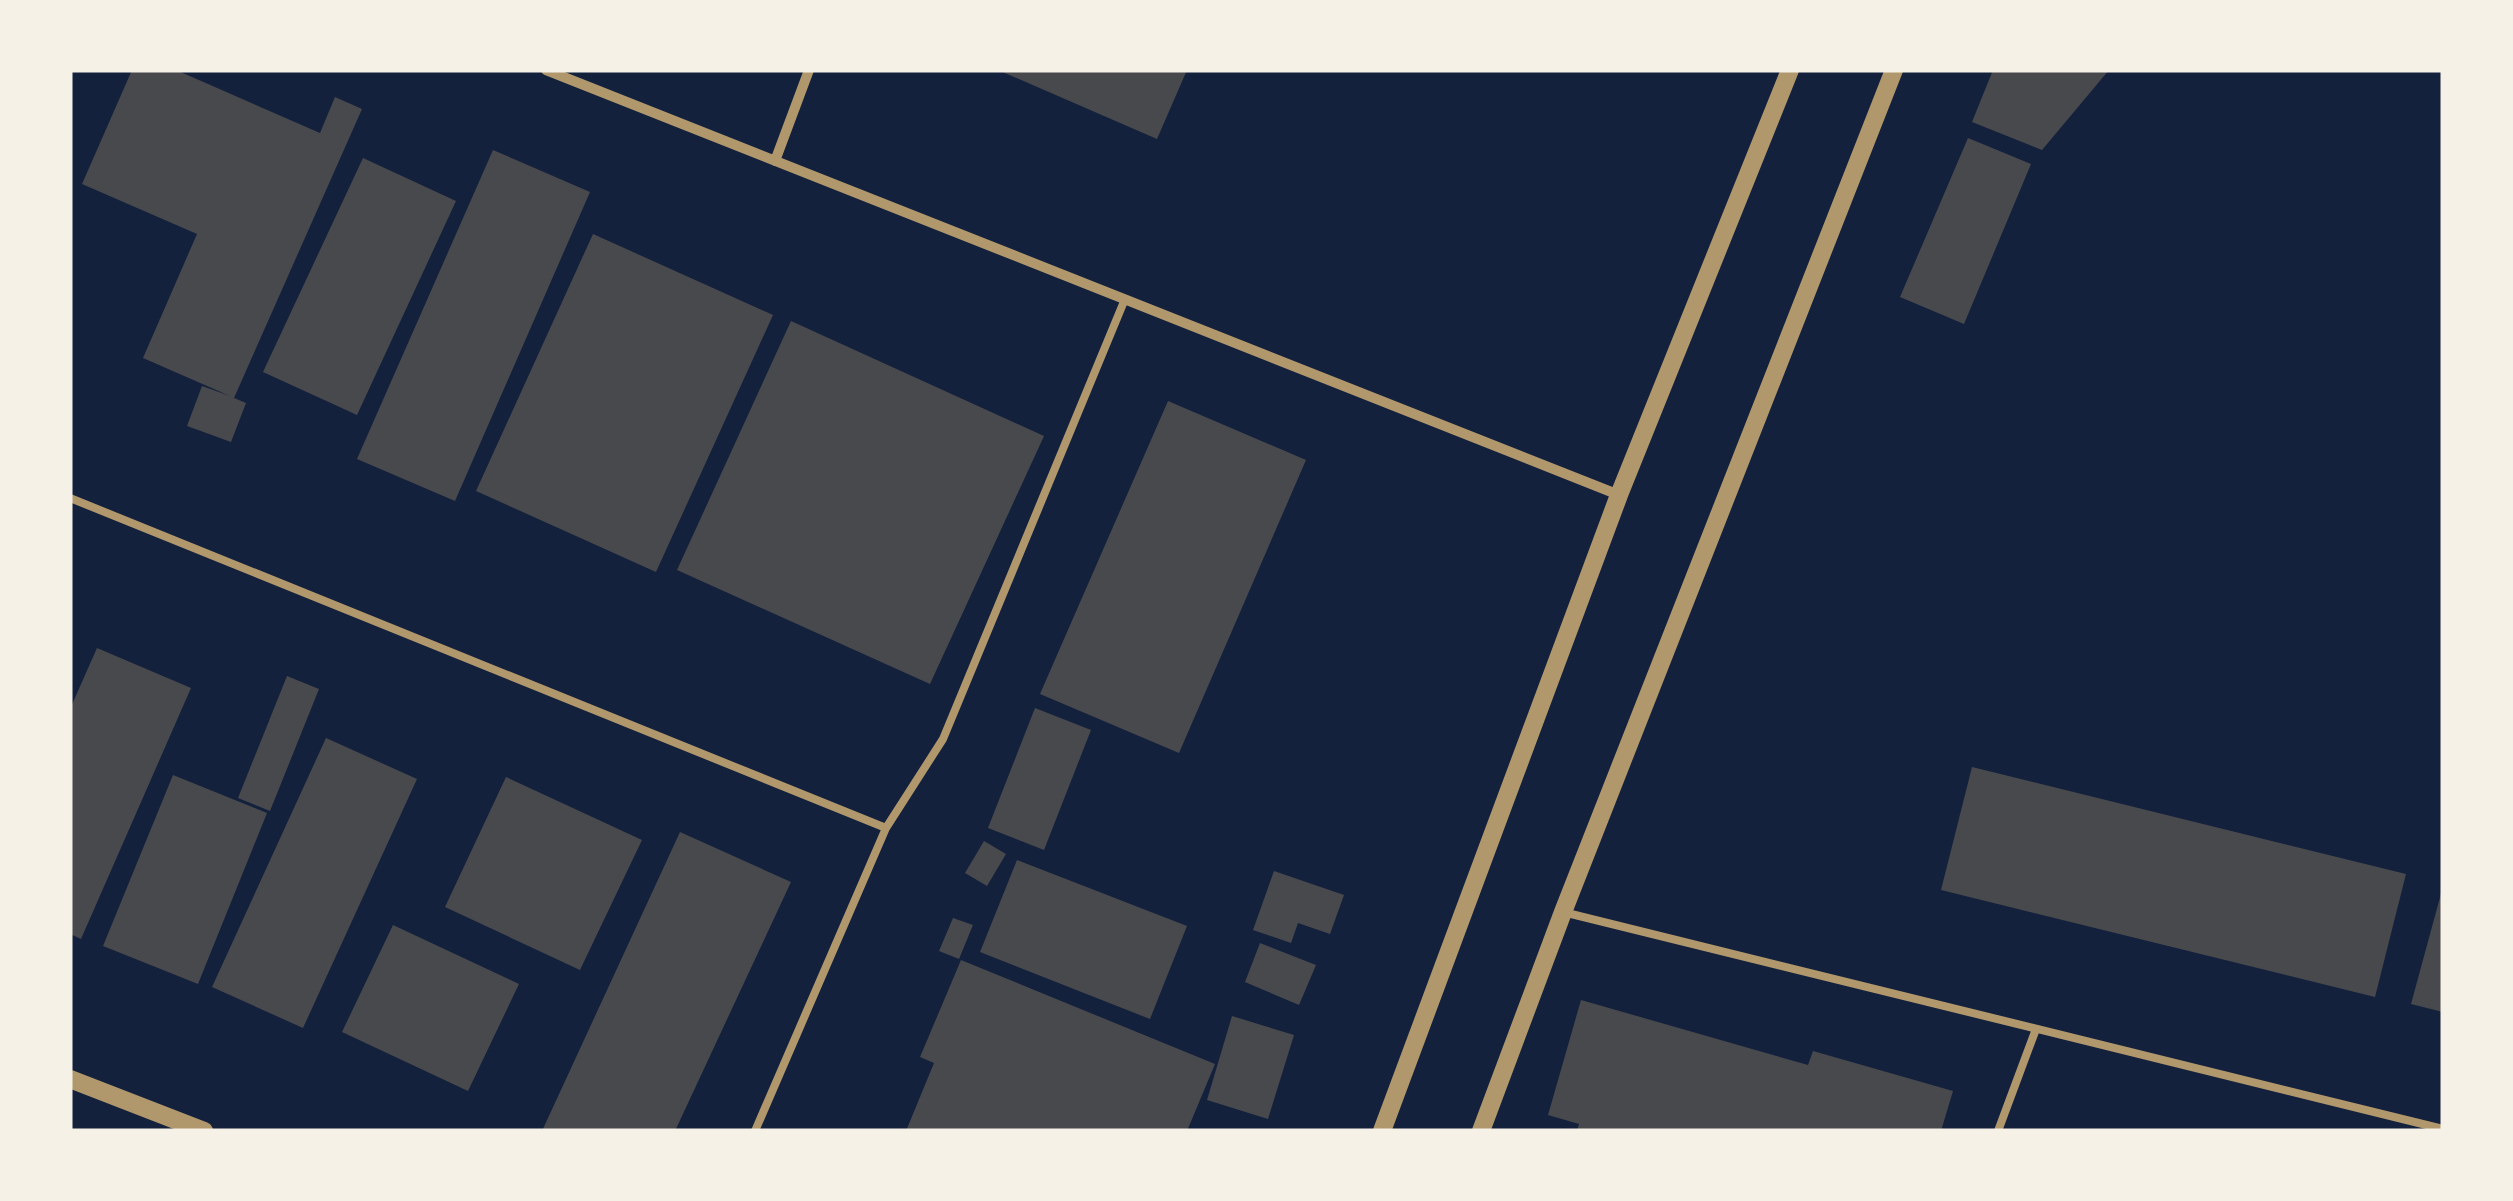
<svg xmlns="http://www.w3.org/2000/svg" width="2513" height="1201" font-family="'Noto Sans',sans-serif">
<rect width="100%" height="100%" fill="#14213d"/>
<path fill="#48494c" d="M132 70H176L320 133 335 97 362 109 234 398 246 403 231 442 187 426 202 386 230 396 143 358 197 234 82 184Z
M998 70H1187L1157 139Z
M1993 70H2109L2042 150 1972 122Z
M1968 138 2031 164 1964 324 1900 297Z
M493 150 590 192 455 501 357 459Z
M363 158 456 201 357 415 263 372Z
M593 234 773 315 656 572 476 491Z
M791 321 1044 436 930 684 677 570Z
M1168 401 1306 460 1179 753 1040 694Z
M97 648 191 688 81 939 70 934V709Z
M287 676 319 689 270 811 238 798Z
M1035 708 1091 730 1044 850 988 828Z
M326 738 417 779 303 1028 212 987Z
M1972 767 2406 874 2375 997 1941 890Z
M173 775 267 813 198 984 103 946Z
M506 777 642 840 580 970 445 907Z
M680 832 791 882 675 1131H542Z
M984 841 1006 854 987 886 965 873Z
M1017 860 1187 926 1150 1019 980 952Z
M1274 871 1344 895 1330 934 1298 923 1291 943 1253 930Z
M2442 890H2443V1012L2411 1004Z
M953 918 973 925 959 959 939 951Z
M393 925 519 984 468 1091 342 1032Z
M1260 943 1316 965 1299 1005 1245 982Z
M961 960 1215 1064 1187 1131H906L934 1063 920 1057Z
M1581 1000 1808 1065 1813 1051 1953 1091 1941 1131H1577L1579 1124 1548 1115Z
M1232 1016 1294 1035 1268 1119 1207 1100Z"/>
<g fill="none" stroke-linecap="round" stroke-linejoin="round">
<path stroke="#b1986c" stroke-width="8" d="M70 498 886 828 755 1131
M886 828 943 739 1125 299
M1563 912 2443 1129
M1998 1131 2036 1029"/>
<path stroke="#b1986c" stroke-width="10" d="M546 70 1619 495
M775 161 809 70"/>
<path stroke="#b1986c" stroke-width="18" d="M70 1079 204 1131
M1382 1131 1619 495 1790 70
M1481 1131 1563 912 1894 70"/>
</g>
<rect width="2513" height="1201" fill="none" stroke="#f6f1e7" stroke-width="145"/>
</svg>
